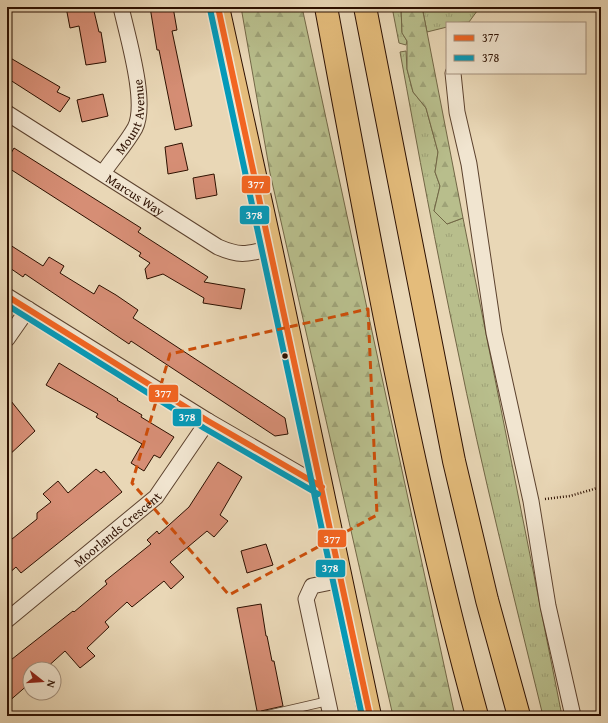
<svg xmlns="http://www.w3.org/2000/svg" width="608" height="723" font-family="'Gentium Book Plus',serif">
<defs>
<pattern id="grass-tufts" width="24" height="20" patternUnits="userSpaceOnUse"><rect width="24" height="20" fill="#b8be8c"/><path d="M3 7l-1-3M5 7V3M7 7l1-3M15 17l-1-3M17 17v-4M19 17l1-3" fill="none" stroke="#9ea277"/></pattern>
<pattern id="forest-firs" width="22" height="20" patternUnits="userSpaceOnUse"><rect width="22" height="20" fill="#b8be8c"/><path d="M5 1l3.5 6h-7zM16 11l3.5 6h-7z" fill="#9ea277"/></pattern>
</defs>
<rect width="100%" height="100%" fill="#e9d7b6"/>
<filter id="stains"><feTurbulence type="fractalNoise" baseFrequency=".005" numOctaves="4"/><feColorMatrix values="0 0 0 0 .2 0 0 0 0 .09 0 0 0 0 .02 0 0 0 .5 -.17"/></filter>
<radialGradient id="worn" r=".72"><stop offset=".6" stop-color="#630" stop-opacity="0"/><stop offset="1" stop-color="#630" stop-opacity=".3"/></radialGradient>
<path fill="url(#grass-tufts)" stroke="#726746" d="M392 7H401L402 32 407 41 406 45 399 43Z
M422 7H480L469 22 447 23V27L427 32Z
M406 51 407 69 413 92 426 108 438 152 435 172 440 186 434 211 447 224 463 218 562 716H543C513 593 482 471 457 347 436 249 418 150 400 52Z"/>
<path fill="url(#forest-firs)" stroke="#726746" d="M241 7H302L455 716H393L270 173Z
M401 7H422L427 32 463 218 447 224 434 211 440 186 435 172 438 152 426 108 413 92 407 69V41L402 33Z"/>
<path fill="#d68e75" stroke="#2d1000" d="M66 7H93L99 32H101L106 62 86 65 79 26 70 28Z
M150 7H173L177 30 172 31 192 126 175 130 159 50H157Z
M7 56 60 87 57 92 70 98 60 112 7 78Z
M103 94 108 116 82 122 77 100Z
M182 143 188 170 168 174 165 147Z
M14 148 141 228 138 232 208 277 204 282 245 289 241 309 203 303 204 298 163 274 147 279 145 269 150 263 139 256 141 253 7 167V160Z
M214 174 217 195 196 199 193 178Z
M7 243 43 266 49 257 64 266 60 273 94 294 99 285 116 295 138 310 133 318 285 418 288 434 275 436 131 341 129 344 25 274 23 277 7 266Z
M59 363 118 399 117 400 142 415 141 417 174 437 160 458 154 455 144 471 131 463 142 444 96 417 98 414 46 385Z
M7 396 35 431 7 457Z
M218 462 242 477 220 515 228 521 214 537 207 531 170 562 184 577 171 589 164 581 132 607 127 602 105 622 109 627 87 648 95 656 80 668 65 651 45 669H30V683L7 703V663L73 611 74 612 107 584 105 581 151 544 147 540 157 531 159 534 189 507Z
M96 469 101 473 104 471 122 492 21 573 16 567 7 575V543L37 519V513L51 502 43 494 58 481 68 493Z
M266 544 273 565 247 573 241 551Z
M261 604 266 636H267L272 661H274L283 706 261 711 258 716 237 608Z"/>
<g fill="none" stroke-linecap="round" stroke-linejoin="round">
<defs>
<path id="lane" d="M263 716 328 701"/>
<g id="street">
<path d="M453 73 457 112 469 164 494 333 531 501 548 606 573 716"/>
<path id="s1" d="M7 113 218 247C241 257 247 254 271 248"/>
<path id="s2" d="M103 173C113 158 126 144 135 128 148 103 127 35 121 7"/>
<path d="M7 296 208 421 322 487"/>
<path d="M7 339 28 309"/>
<path id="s3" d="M7 620 156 497 208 421"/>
<path d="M331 716 306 599 312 586 341 580"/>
</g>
<path id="primary" d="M218 7 271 248 370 716"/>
<path id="highway" d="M326 7C370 244 413 483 477 716
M365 7 454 461 487 600 519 716"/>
</defs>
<use href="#lane" stroke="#5c422e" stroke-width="10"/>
<use href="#street" stroke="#5c422e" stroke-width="17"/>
<use href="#primary" stroke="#2d1000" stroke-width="24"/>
<use href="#highway" stroke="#2d1000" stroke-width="24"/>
<path stroke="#2d1000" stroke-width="2.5" stroke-dasharray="1 2" stroke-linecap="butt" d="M545 499 570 496 601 487"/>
<use href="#lane" stroke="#f1e5d0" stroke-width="8"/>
<use href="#street" stroke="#f1e5d0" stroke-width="15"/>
<use href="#primary" stroke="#e4bc7b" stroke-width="22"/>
<use href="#highway" stroke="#e4bc7b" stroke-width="22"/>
<defs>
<path id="bus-1" d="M218 7 370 716
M7 296 208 421 322 487"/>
<path id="bus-2" d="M210 9 362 716
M7 305 204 428 318 494"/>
</defs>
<use href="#bus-1" stroke="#f1e5d0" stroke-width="9"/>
<use href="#bus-2" stroke="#f1e5d0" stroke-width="9"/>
<use href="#bus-1" stroke="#f26522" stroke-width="6"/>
<use href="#bus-2" stroke="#049ab9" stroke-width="6"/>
</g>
<path fill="none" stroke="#cc4e0a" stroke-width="3" stroke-dasharray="8 5" stroke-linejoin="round" d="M368 309 377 515 229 595 132 483 170 354Z"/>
<circle fill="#2d1000" stroke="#f1e5d0" stroke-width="1.5" cx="285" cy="356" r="3.5"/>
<g text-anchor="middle" stroke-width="3" stroke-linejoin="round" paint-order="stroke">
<g font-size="13" fill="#2d1000" stroke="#f1e5d0">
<text dy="5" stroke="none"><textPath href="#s2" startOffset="65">Mount Avenue</textPath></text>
<text dy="5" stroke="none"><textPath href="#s1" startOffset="152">Marcus Way</textPath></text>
<text dy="5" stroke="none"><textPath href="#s3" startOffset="143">Moorlands Crescent</textPath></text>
</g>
</g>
<g stroke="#f1e5d0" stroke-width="1.5">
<rect x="241" y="175" width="30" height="19" rx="4" fill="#f26522"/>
<rect x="239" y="205" width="31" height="20" rx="4" fill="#049ab9"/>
<rect x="148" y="384" width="31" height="19" rx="4" fill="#f26522"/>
<rect x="172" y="408" width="30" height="19" rx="4" fill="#049ab9"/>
<rect x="317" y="529" width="30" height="19" rx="4" fill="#f26522"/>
<rect x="315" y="559" width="31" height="19" rx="4" fill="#049ab9"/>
</g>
<g font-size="11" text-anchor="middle" font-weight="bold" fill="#fff">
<text x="256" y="188">377</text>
<text x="254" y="219">378</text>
<text x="163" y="397">377</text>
<text x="187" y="421">378</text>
<text x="332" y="543">377</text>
<text x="330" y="572">378</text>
</g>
<rect width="608" height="723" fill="none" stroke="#e9d7b6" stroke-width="24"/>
<rect x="8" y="8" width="592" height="707" fill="none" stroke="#2d1000" stroke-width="2"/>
<rect x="12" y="12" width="584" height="699" fill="none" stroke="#2d1000"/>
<rect x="446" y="22" width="140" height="52" fill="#f1e5d0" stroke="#a3907d"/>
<rect x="454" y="35" width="20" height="6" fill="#f26522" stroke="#a3907d"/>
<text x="482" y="42" font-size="12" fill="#2d1000">377</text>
<rect x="454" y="55" width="20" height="6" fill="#049ab9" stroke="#a3907d"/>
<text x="482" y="62" font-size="12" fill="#2d1000">378</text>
<g transform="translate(42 681) rotate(107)"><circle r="19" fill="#f1e5d0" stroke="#a3907d"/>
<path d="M0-3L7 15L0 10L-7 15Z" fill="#8f2418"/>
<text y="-6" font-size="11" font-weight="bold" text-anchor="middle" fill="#2d1000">N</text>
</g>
<rect width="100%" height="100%" filter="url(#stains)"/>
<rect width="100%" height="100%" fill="url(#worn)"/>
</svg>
